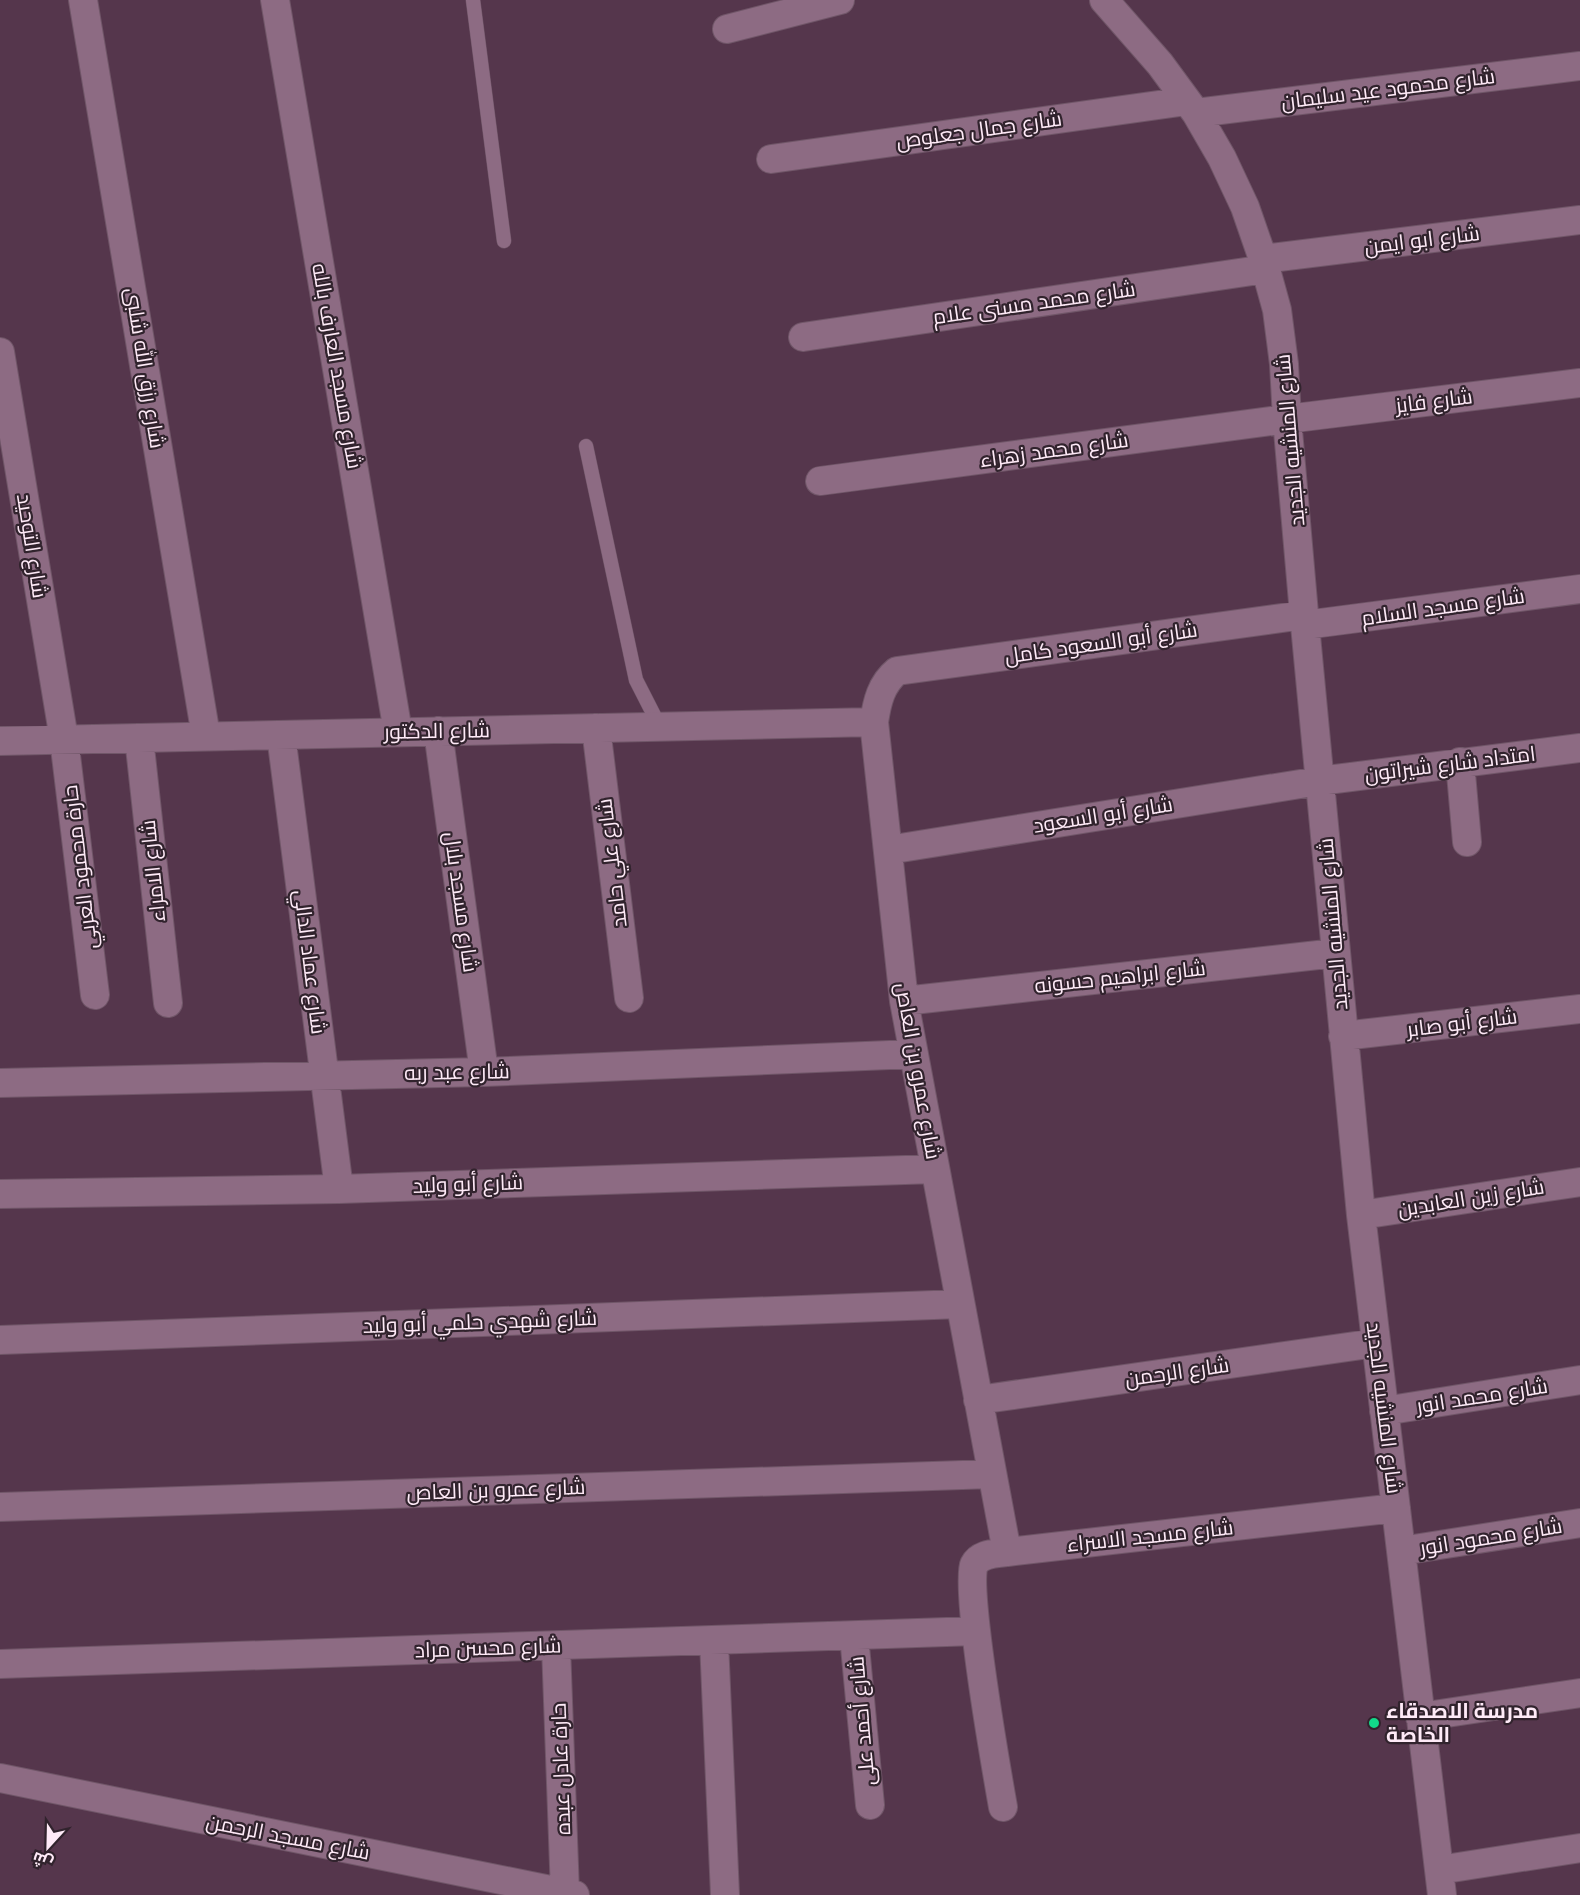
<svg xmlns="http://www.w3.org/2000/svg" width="1580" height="1895" font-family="Inter,Cairo,sans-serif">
<rect width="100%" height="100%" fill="#55364c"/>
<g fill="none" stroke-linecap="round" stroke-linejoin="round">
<defs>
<path id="service" d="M473 0 504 241
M586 446 636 680 660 727"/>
<path id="minor" d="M83 0 206 736
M275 0 398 732
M1104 0 1160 64 1196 113 1222 158 1245 207 1263 259 1277 310 1284 364 1287 419 1305 625 1361 1215 1442 1895
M727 29 840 0
M1196 113 1580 66
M771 159 1187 101
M1263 259 1580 220
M803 337 1266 269
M0 352 64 739 95 995
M820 481 1287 419 1580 383
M1305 625 1580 589
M596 728 629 998
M438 731 484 1072
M281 735 339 1189
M139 738 168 1003
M0 741 874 722
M1460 762 1467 842
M888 850 1319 781 1580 748
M904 1001 1336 953
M1343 1036 1580 1009
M0 1083 484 1072 914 1054
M0 1194 339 1189 935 1169
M1361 1215 1580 1182
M0 1340 960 1304
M978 1400 1376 1343
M1384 1411 1580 1380
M0 1507 992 1474
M1401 1551 1580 1523
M1007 1552 904 1001 874 722C877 702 881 684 897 671L1304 615
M854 1636 870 1805
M714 1641 725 1895
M556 1646 565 1893
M0 1664 976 1631
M1420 1717 1580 1693
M0 1778 575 1895
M1003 1807C997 1773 964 1584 974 1565 980 1553 995 1554 1007 1552L1396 1508
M1439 1870 1580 1848"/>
</defs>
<use href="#service" stroke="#705668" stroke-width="15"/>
<use href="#minor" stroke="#705668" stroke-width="30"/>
<use href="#service" stroke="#8d6b83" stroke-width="14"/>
<use href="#minor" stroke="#8d6b83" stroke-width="28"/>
</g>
<circle fill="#12d98a" stroke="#31232d" stroke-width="2" cx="1374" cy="1723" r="6"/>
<g text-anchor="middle" stroke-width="4.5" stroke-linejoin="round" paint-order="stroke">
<g font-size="21" fill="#feeaf7" stroke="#31232d">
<text transform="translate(1388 89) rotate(-7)" y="7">شارع محمود عيد سليمان</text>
<text transform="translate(979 130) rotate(-8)" y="7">شارع جمال جعلوص</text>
<text transform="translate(1422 240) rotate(-7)" y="7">شارع ابو ايمن</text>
<text transform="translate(1034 303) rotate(-8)" y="7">شارع محمد مسنى علام</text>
<text transform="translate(337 366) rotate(80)" y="7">شارع مسجد العارف بالله</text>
<text transform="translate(145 368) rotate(81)" y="7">شارع رزق الله شلبى</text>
<text transform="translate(1434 401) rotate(-7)" y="7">شارع فايز</text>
<text transform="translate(1290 440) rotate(-95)" y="7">شارع المنشيه الجديد</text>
<text transform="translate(1054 450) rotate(-8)" y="7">شارع محمد زهراء</text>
<text transform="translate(32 546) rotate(81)" y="7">شارع التوحيد</text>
<text transform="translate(1443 607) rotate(-8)" y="7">شارع مسجد السلام</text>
<text transform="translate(1101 643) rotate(-8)" y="7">شارع أبو السعود كامل</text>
<text transform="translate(437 731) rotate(-1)" y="7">شارع الدكتور</text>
<text transform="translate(1450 764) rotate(-7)" y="7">امتداد شارع شيراتون</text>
<text transform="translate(1103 815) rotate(-9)" y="7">شارع أبو السعود</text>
<text transform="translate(612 863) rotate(-97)" y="7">شارع علي حامد</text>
<text transform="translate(80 867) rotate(-97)" y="7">حارة محمود العربي</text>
<text transform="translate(153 871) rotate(-96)" y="7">شارع الامراء</text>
<text transform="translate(461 902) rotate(82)" y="7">شارع مسجد بلال</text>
<text transform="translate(1333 924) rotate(-95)" y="7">شارع المنشيه الجديد</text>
<text transform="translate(310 962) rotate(83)" y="7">شارع عماد الدالي</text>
<text transform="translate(1120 977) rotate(-6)" y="7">شارع ابراهيم حسونه</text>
<text transform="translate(1462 1023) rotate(-7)" y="7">شارع أبو صابر</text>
<text transform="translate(918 1071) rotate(80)" y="7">شارع عمرو بن العاص</text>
<text transform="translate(457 1072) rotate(-1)" y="7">شارع عبد ربه</text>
<text transform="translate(468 1184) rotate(-2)" y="7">شارع أبو وليد</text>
<text transform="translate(1471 1198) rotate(-9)" y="7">شارع زين العابدين</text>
<text transform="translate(480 1322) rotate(-2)" y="7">شارع شهدي حلمي أبو وليد</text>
<text transform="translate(1177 1372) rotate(-8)" y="7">شارع الرحمن</text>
<text transform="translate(1482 1396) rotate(-9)" y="7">شارع محمد انور</text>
<text transform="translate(1384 1408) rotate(83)" y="7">شارع المنشيه الجديد</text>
<text transform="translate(496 1490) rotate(-2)" y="7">شارع عمرو بن العاص</text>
<text transform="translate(1150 1536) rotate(-6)" y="7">شارع مسجد الاسراء</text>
<text transform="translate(1491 1537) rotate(-9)" y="7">شارع محمود انور</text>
<text transform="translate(488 1648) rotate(-2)" y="7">شارع محسن مراد</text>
<text transform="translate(862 1721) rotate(-95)" y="7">شارع أحمد على</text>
<text transform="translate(561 1769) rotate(-92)" y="7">حارة عادل عبده</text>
<text transform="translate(288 1837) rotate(11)" y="7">شارع مسجد الرحمن</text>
</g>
<g font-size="21" font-weight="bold" fill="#feeaf7" stroke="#31232d" text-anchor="start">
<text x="1386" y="1718">مدرسة الاصدقاء<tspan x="1386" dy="24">الخاصة</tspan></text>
</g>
</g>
<g transform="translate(48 1847) rotate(202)" stroke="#31232d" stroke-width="4.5" paint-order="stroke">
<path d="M0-4.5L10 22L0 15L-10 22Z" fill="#feeaf7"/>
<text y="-9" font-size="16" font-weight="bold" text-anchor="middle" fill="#feeaf7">ش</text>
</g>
</svg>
